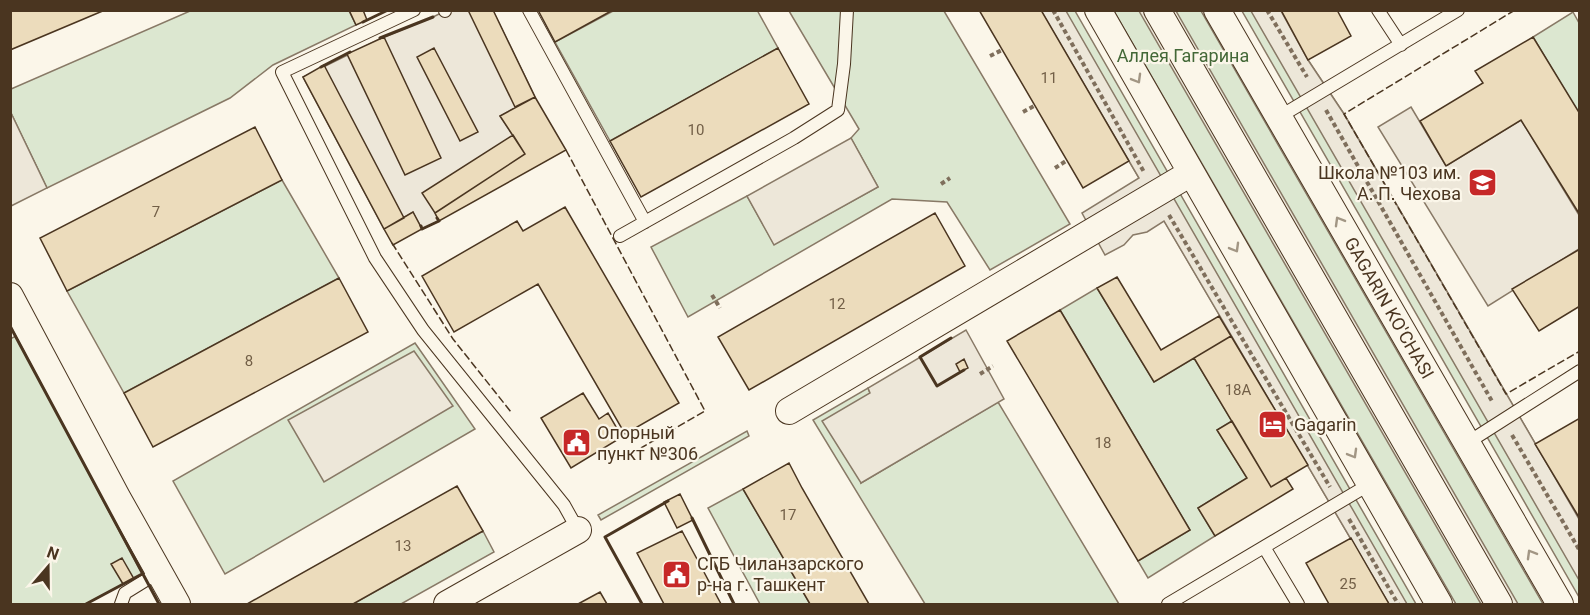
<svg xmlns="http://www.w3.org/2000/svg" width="1590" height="615" font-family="Roboto,sans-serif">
<rect width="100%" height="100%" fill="#fbf6e9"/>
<path fill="#dce7d0" stroke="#887966" stroke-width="1.5" d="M757 10 778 48 610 141 555 42 613 11Z
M190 11H349L356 25 273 65 230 98 47 188 11 113V89Z
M789 11H944L1070 224 990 270 947 202 892 199 688 317 651 247 747 196 774 244 878 187 851 138 859 129Z
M1041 11H1075L1416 604H1389Z
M1114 11H1201L1543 604H1456Z
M1242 11H1281L1308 60 1344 114 1579 519V597Z
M1573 12 1579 23V114L1533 37Z
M282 180 339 278 124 393 67 291Z
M1097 288 1154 382 1194 358 1232 421 1217 430 1247 478 1198 508 1215 536 1148 578 1138 561 1190 530 1060 310Z
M16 336 142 574 86 604H11L10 339Z
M415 343 475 429 225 574 173 481Z
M868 388 870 393 861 483 998 402 1119 604H925L813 420Z
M747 431 749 436 601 520 598 515Z
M743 489 810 604H760L708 508Z
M483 531 494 552 401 604H353Z"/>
<path fill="#ede7d9" stroke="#887966" stroke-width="1.5" d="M445 11H493L535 97 500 116 525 154 435 213 439 221 422 229 413 212 384 229 303 77 384 37 433 17Z
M1041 11H1066L1407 604H1389L1164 221 1147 232 1133 235 1124 245 1105 255 1082 213 1139 178Z
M1139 11H1176L1518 604H1481Z
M1251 11H1281L1308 60 1344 114 1579 519V580Z
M1411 107 1446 166 1521 120 1579 215V249L1488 306 1378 127Z
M11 113 47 188 11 206 10 205Z
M851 138 878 187 774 245 747 196Z
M966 330 1004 399 861 483 822 421 870 393 868 388Z
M414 351 453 406 324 482 288 420Z"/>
<path fill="#ecdcbc" stroke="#4a3520" stroke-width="1.5" d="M10 10H105L10 50Z
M349 10H363L367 20 356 25Z
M468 10H493L535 97 515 107Z
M538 10H613L555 42Z
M979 10H1041L1129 161 1083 188Z
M1281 10H1337L1351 36 1308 60Z
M384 37 441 158 405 175 347 54Z
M1533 37 1580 114V215L1521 120 1446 166 1420 121 1483 83 1475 71Z
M434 48 478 132 460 141 417 57Z
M778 48 809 104 641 197 610 141Z
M324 65 404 218 384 229 303 77Z
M535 97 566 150 439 221 435 213 525 154 500 116Z
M255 127 282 180 67 291 40 238Z
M513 135 525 154 435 213 422 193Z
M565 207 679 403 625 434 538 284 454 332 422 276 517 221 523 231Z
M413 212 422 229 393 245 384 229Z
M935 213 965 266 749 390 718 337Z
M1580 249V306L1539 331 1512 289Z
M1117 277 1161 350 1219 316 1231 336 1154 382 1097 288Z
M339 278 368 332 153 447 124 393Z
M1060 310 1190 530 1138 561 1007 341Z
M1231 336 1308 465 1271 487 1194 358Z
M964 359 968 368 960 372 956 364Z
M583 393 599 419 608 413 622 437 571 468 541 418Z
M1580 418V519L1535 444Z
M1232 421 1271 487 1286 478 1293 489 1215 536 1198 508 1247 478 1217 430Z
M789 463 802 488 869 604H810L743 489Z
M457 486 483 531 353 604H247Z
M680 494 693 520 677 528 664 502Z
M682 531 721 604H664L637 553Z
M1351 538 1389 604H1329L1306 563Z
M122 558 134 579 123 584 111 564Z
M600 592 607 604H578Z"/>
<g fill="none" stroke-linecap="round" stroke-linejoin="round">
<defs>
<path id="lane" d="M414 10 282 72 375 258 423 330 564 505 578 530
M445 10V11
M529 10 645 222
M1378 10 1401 45
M1279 117 1458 10
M620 236 794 138 838 110 844 64 847 10
M1467 443 1580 371
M1264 547 1298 604
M121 604 125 593 159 572
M1168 604 1370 484"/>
<path id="street" d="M1098 10 1439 604
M1157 10 1499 604
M1217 10 1560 604
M10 296 117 497 177 604
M789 411 1191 173
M447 604 578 530"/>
</defs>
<use href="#lane" stroke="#4a3520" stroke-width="14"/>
<use href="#street" stroke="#4a3520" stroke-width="28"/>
<path stroke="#7f6f5c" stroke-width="4" stroke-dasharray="4.5 3" stroke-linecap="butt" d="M1053 10 1144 172
M1267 10 1307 77
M990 56 1002 50
M1326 110 1493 403
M1023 112 1034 106
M1055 168 1066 161
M941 184 950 178
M1169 215 1330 487
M712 295 720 308
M980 374 993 366
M1512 435 1580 551
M1349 519 1398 604"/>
<use href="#lane" stroke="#fbf6e9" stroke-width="12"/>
<use href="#street" stroke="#fbf6e9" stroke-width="26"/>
<path stroke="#4a3520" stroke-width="1.5" stroke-dasharray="8 3" stroke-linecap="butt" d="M1515 10 1344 114 1506 394 1580 351
M566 150 705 411 641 448
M420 225 422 229 439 221 438 219
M392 243 453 339 511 412"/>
<path stroke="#4a3520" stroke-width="3" d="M363 22 388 10
M380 38 433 17
M321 67 350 52
M421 226 422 229 439 221 437 218
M10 326 159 604
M951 338 920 357 937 386 964 370
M692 518 734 604
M86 604 142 574
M642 604 605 537 668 501"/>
</g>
<defs><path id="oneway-chevron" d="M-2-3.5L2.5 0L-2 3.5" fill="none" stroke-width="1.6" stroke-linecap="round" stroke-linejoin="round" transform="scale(1.5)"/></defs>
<g stroke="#a29684">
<use href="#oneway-chevron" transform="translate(1137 79) rotate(60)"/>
<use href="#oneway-chevron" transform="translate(1339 221) rotate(-120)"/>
<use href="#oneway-chevron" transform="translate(1235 248) rotate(60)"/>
<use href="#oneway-chevron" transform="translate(1353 454) rotate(60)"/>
<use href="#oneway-chevron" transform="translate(1531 554) rotate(-120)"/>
</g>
<defs>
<symbol id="school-square" viewBox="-11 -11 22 22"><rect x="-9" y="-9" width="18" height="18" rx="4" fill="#c62828" stroke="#fbf6e9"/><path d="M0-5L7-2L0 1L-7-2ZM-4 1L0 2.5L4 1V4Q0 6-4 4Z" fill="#fff"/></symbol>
<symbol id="hotel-square" viewBox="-11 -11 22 22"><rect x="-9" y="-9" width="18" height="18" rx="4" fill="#c62828" stroke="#fbf6e9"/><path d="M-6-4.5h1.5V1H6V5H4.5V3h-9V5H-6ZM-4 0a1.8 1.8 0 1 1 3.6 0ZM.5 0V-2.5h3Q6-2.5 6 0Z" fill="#fff"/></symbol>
<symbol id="civic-square" viewBox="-11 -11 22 22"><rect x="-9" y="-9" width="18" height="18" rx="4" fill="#c62828" stroke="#fbf6e9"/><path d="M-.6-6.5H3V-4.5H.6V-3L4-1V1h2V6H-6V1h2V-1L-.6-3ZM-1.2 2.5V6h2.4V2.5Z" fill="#fff"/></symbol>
</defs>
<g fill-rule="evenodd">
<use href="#school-square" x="1466" y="166" width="33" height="33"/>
<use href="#hotel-square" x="1256" y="408" width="33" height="33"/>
<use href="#civic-square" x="560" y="426" width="33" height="33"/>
<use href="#civic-square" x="660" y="558" width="33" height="33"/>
</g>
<g text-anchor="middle" stroke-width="4.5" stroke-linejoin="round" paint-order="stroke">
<g font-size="15" fill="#725f47">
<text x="1049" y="83">11</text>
<text x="696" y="135">10</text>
<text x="156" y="217">7</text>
<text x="837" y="309">12</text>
<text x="249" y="366">8</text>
<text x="1238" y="395">18А</text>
<text x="1103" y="448">18</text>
<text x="788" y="520">17</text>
<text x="403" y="551">13</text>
<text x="1348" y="589">25</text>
</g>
<g font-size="18" fill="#436837" stroke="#fbf6e9">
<text x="1183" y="62">Аллея Гагарина</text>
</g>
<g font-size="18" fill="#4a3520" stroke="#fbf6e9" text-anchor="start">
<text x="1461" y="179" text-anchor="end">Школа №103 им.<tspan x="1461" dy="21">А. П. Чехова</tspan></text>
<text x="1294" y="431">Gagarin</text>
<text x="597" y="439">Опорный<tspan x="597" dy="21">пункт №306</tspan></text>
<text x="697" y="570">СГБ Чиланзарского<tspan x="697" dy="21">р-на г. Ташкент</tspan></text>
</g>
<g font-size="18" fill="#4a3520" stroke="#fbf6e9">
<text transform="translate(1389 308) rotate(60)" y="6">GAGARIN KO'CHASI</text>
</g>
</g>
<rect width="1590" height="615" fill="none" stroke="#4a3520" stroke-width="24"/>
<g transform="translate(48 567) rotate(20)" stroke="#fbf6e9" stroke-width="4.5" paint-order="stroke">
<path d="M0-4.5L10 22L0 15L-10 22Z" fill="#4a3520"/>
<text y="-9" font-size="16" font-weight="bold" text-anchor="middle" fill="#4a3520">N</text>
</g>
</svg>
